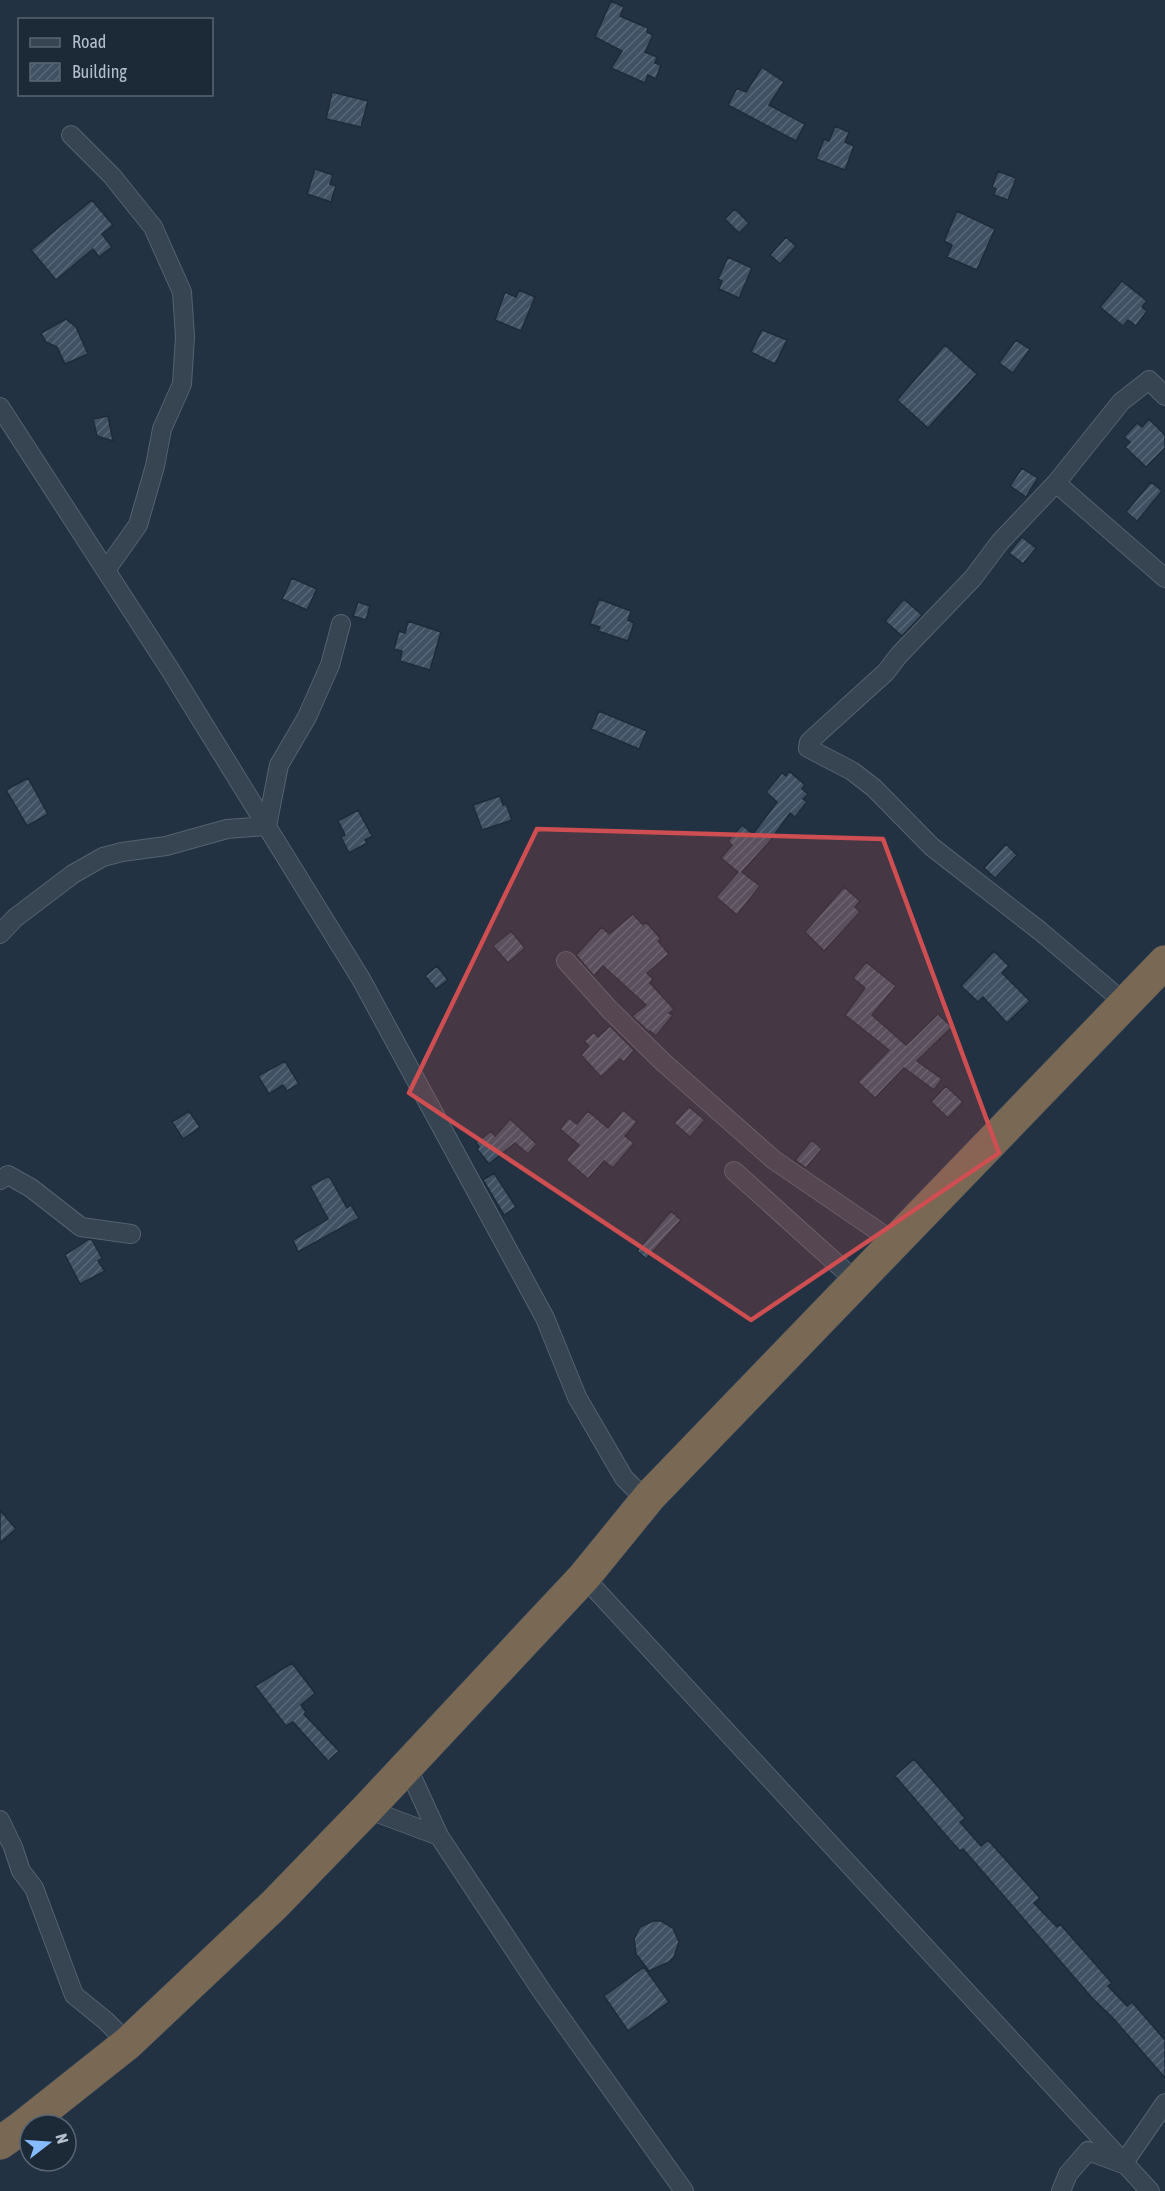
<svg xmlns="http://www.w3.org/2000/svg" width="1165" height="2191" font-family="'Asap Condensed',sans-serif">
<defs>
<pattern id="building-hatch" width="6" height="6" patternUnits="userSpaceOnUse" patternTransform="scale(1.5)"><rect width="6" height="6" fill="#3f5162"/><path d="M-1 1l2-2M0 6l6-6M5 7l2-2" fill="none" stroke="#586877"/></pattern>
</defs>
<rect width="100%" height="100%" fill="#233242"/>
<path fill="url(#building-hatch)" stroke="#1e2b39" stroke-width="1.5" d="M611 1 624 7 620 16 648 28 647 32 653 35 645 52 657 57 655 63 661 65 656 79 648 75 645 83 611 68 622 51 595 37Z
M762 67 784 82 769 105 805 124 796 141 728 105 737 88 746 92Z
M332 92 368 101 361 127 326 119Z
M835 126 849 132 845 142 854 146 845 170 816 159 824 139 829 141Z
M315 169 333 175 330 184 336 186 331 202 307 194Z
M998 171 1016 178 1008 200 994 195 996 189 992 187Z
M92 200 113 225 102 234 112 247 99 257 93 249 56 280 31 250Z
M735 209 749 223 739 233 725 219Z
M957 211 995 229 977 270 947 257 952 245 944 241Z
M786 237 796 246 780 264 770 255Z
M728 257 752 268 739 298 719 289 722 281 718 279Z
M1122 281 1147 301 1142 307 1147 311 1136 326 1128 320 1123 326 1100 307Z
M519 290 535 297 521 331 495 320 505 292 516 297Z
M66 319 76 327 88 354 65 364 57 347 46 342 41 333Z
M762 330 787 340 775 364 751 352Z
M1016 340 1030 349 1013 373 999 363Z
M945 345 977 374 928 428 897 400Z
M108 416 113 441 97 436 93 419Z
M1149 419 1165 435V448L1146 467 1125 447 1130 442 1124 437 1137 423 1142 427Z
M1022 468 1038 478 1026 497 1010 486Z
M1151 482 1162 491 1137 521 1126 512Z
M1022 537 1036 548 1023 564 1009 553Z
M292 578 317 589 307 610 282 599Z
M599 599 631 611 628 620 634 623 628 641 598 631 600 627 590 624Z
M904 599 922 615 902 636 885 621Z
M358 602 370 606 366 620 353 616Z
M408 621 441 632 430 670 400 661 402 651 394 649 399 631 405 633Z
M599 711 647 731 639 749 591 729Z
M789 771 805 785 802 789 808 794 803 799 807 802 795 817 790 813 770 841 742 872 760 886 737 915 716 897 738 872 721 858 732 845 728 841 742 825 753 834 777 802 766 792 782 773 786 776Z
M28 778 48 814 27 826 6 790Z
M500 796 503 805 506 804 512 820 482 830 473 805Z
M358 810 372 836 365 840 367 843 349 853 341 837 345 835 338 821Z
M1006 844 1017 855 995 878 984 868Z
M844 887 860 901 855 907 860 912 824 951 805 932Z
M633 914 643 925 646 922 661 939 658 941 669 954 647 973 653 979 650 983 674 1009 669 1013 673 1015 656 1036 650 1031 649 1032 632 1016 646 1005 603 966 594 976 576 955 602 927 609 934Z
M511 931 525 948 508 963 493 946Z
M994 951 1009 966 1002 973 1030 1001 1007 1023 983 997 978 1002 961 986Z
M866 962 896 986 872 1015 906 1045 938 1014 952 1027 917 1061 942 1079 934 1090 904 1068 875 1098 858 1082 889 1050 845 1015 865 988 853 978Z
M437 966 448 980 436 989 425 976Z
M610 1026 634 1050 624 1062 620 1059 601 1077 581 1055 589 1046 584 1041 594 1032 598 1037Z
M285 1061 299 1084 287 1091 283 1085 269 1094 258 1076Z
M946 1086 963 1102 948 1118 931 1102Z
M689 1107 705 1120 690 1137 674 1123Z
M623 1110 637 1122 625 1136 634 1143 613 1168 604 1161 588 1179 566 1160 579 1145 560 1129 569 1118 577 1124 588 1111 608 1128Z
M189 1111 200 1127 183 1139 172 1122Z
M510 1119 537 1144 528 1154 515 1143 489 1164 477 1149 479 1147 476 1143 491 1131 495 1136Z
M812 1140 822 1149 806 1168 795 1160Z
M494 1173 516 1207 504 1215 483 1180Z
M329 1176 347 1208 351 1205 359 1218 298 1252 293 1240 328 1219 310 1186Z
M671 1211 681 1220 646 1259 637 1251Z
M89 1239 92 1240 102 1258 98 1261 105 1271 80 1284 65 1255Z
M0 1510 16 1529 0 1543Z
M292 1663 315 1693 301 1705 306 1712 304 1714 339 1751 328 1761 293 1722 286 1726 255 1686Z
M914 1759 965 1818 960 1822 981 1846 988 1840 1040 1898 1034 1903 1057 1927 1060 1924 1112 1983 1108 1986 1127 2006 1132 2002 1165 2040V2078L1112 2017 1093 1999 963 1849 960 1851 950 1840 895 1776Z
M653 1921H661L673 1928 679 1942 674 1957 669 1962 649 1971 636 1954 634 1939 640 1927Z
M644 1967 669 2002 628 2031 604 1996Z"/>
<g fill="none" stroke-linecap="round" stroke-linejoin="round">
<defs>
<path id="street" d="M71 135 112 176 153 227 182 292 185 337 182 384 162 429 155 466 138 525 106 570
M0 407 169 668 361 979 545 1318 577 1397 624 1478 634 1488 650 1496
M1056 483 1165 578
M0 934 15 918 73 874 103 857 122 852 166 846 227 829 267 826 279 765 307 717 330 665 341 624
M566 961 609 1009 663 1062 774 1160 894 1242
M1126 1004 1040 931 932 847 874 788 852 771 808 748 809 742 822 730 886 672 899 655 973 578 1000 542 1056 483 1121 402 1149 380 1165 396
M734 1171 856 1281
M0 1180 8 1175 31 1188 81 1227 131 1234
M584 1577 1150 2191
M407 1766 439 1836 543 1993 684 2191
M367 1809 439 1836
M0 1820 13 1847 21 1871 34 1888 74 1995 106 2021 128 2043
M1061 2191 1068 2174 1088 2151 1123 2164 1165 2103"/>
<path id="highway" d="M0 2143 21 2128 128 2043 274 1905 367 1809 584 1577 650 1496 1165 962"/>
</defs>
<use href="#street" stroke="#55626f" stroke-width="20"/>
<use href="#highway" stroke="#424f5c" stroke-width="34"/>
<use href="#street" stroke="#374452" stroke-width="18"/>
<use href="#highway" stroke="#796854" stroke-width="33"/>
</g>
<path fill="#ce4e51" fill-opacity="0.2" stroke="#ce4e51" stroke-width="4.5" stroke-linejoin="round" d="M537 829 883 839 999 1153 751 1320 409 1093Z"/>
<rect x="18" y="18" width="195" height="78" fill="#1c2937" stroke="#596573" stroke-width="1.5"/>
<rect x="30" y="38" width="30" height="9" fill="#374452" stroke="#596573" stroke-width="1.5"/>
<text x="72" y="48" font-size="18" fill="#b4bfcc">Road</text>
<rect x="30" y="63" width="30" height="18" fill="url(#building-hatch)" stroke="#596573" stroke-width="1.5"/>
<text x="72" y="78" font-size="18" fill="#b4bfcc">Building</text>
<g transform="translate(48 2143) rotate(73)"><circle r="28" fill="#1c2937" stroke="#596573" stroke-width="1.5"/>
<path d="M0-4.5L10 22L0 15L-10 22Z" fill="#86bcff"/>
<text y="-9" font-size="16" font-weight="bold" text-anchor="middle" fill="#b4bfcc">N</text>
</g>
</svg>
